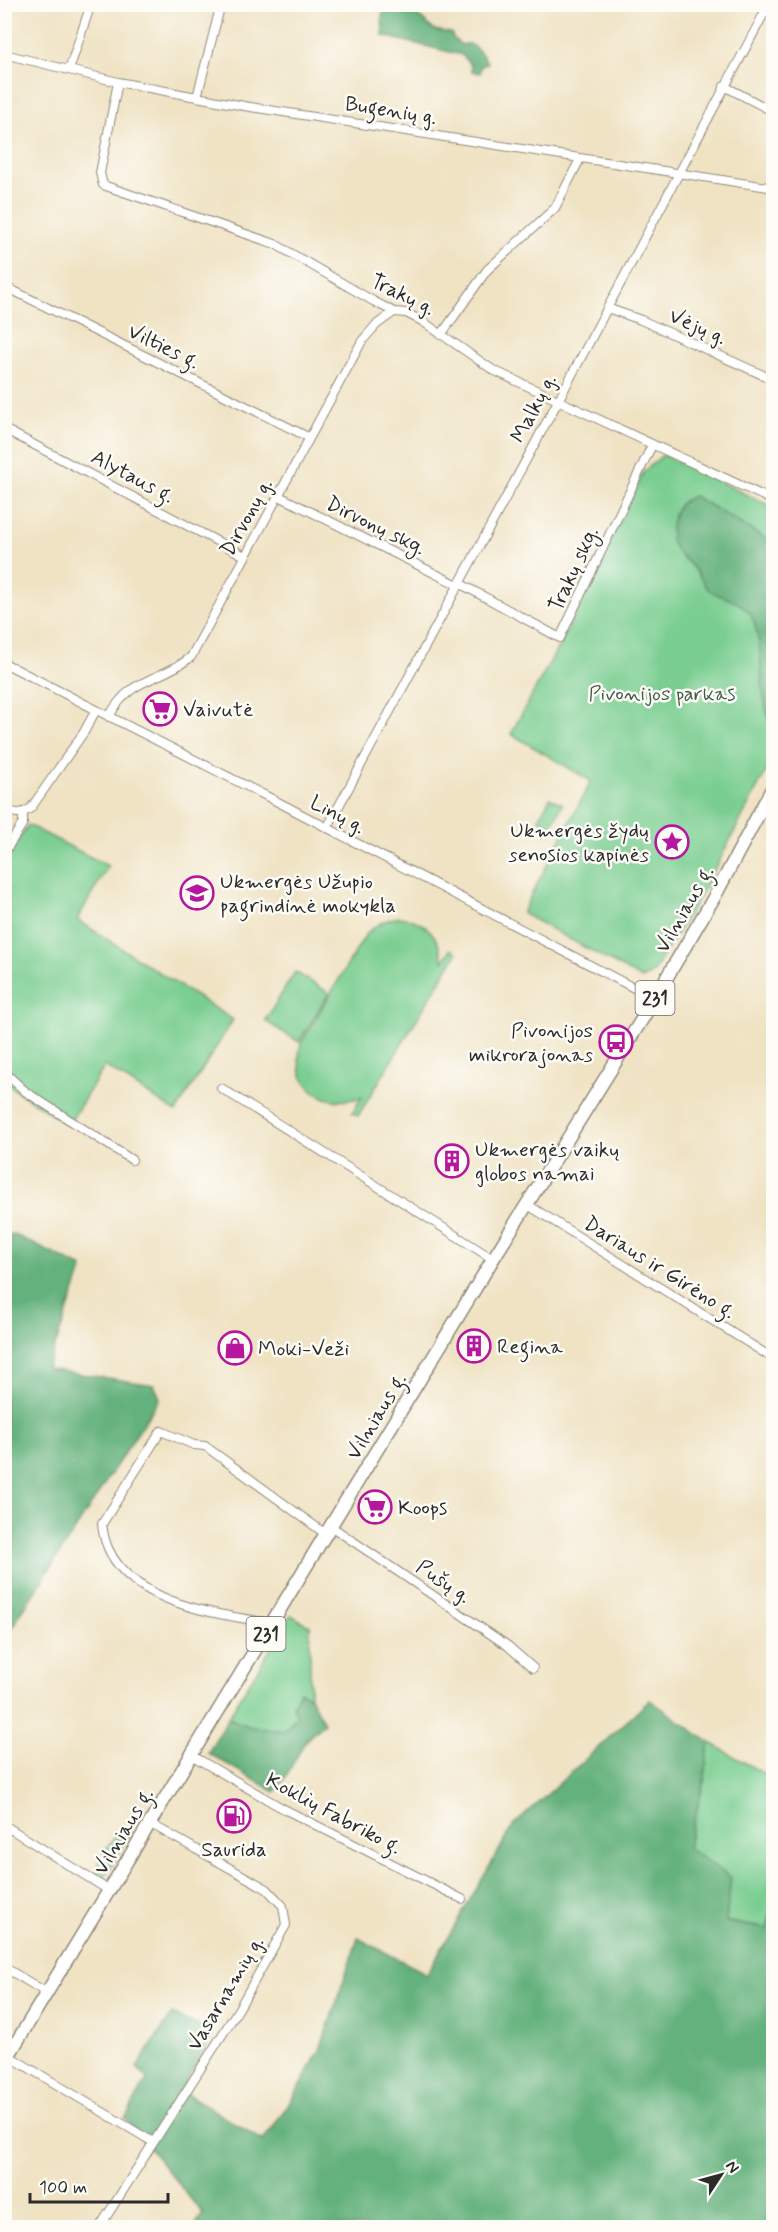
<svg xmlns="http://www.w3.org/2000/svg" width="778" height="2232" font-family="Mynerve,sans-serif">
<rect width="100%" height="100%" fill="#fdfcf7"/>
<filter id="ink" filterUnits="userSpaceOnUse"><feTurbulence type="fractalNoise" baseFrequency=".0167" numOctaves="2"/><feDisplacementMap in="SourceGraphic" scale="12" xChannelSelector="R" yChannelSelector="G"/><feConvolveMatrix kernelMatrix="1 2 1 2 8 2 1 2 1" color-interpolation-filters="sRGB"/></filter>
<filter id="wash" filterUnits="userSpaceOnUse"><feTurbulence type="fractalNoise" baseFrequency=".008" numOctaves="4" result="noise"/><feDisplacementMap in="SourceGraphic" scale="24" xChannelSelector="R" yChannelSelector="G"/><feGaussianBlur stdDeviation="1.35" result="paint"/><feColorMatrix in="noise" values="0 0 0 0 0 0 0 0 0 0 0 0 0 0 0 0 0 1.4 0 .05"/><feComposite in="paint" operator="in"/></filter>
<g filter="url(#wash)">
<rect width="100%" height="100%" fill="#f0e3c4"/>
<path fill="#7ace91" stroke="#527c5e" stroke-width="1.5" d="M663 455 773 507V758L707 884 653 973 642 979 522 913 591 781 511 734 563 638 644 471Z
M550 798 563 804 551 826 539 819Z
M28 825 108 866 77 920 233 1020 176 1112 105 1066 68 1125 5 1083 4 864Z
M400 917C427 921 439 935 443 961L451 949 457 953 358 1116 352 1113 362 1097C322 1110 291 1085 301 1043L366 934C377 924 386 919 400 917Z
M295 972 329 993 299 1042 265 1021Z
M291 1615 310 1626V1697L300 1691 293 1706 297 1716 284 1731 251 1727 228 1718Z
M709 1742 773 1779 774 1907 768 1929 726 1921 687 1848 705 1777Z
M127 1832 131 1833 103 1880 97 1873C98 1858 111 1836 127 1832Z"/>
<path fill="#63b17b" stroke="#476e53" stroke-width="1.5" d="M395 5H406L434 30 451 33 454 39 462 45C473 40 482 54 488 63L481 66 480 73 471 71V65L462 55 383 36 382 14Z
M694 496 773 543V726C757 701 765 649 753 619 745 600 724 600 709 590 704 586 702 580 699 575 684 554 665 552 672 522 675 508 680 501 694 496Z
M5 1234 17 1236 83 1268 47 1369 154 1385 160 1398 5 1638Z
M300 1691 310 1697 324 1723 306 1740 286 1776 275 1792 208 1753 228 1718 251 1727 284 1731 297 1716 293 1706Z
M650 1700 709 1742 705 1777 687 1848 731 1877 726 1922 767 1929 773 1907V2227H194L203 2214 125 2119 147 2079 137 2067 172 2014 199 2026 212 2037 181 2090 263 2141 294 2096 320 2050 358 1938 427 1974 513 1826Z"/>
</g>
<g filter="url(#ink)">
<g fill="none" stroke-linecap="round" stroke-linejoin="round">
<defs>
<path id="street" d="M4 54 118 82 244 106 774 188
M69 70 91 4
M118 82 100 173 103 185 275 244 373 301 394 312 406 313 422 321 493 370 774 501
M724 86 774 112
M197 97 221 4
M4 286 308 437
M4 299 10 289
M607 308 641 320 774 380
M441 335 487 270 555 208 580 159
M4 429 245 556
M279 496 458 585
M459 583 560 638 652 445
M4 663 276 801 655 999
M109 717C130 676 160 682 191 657L362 341 376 325 394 312
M4 809C15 814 21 815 31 808L84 732 96 710
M327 828 558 401 769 4
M4 853 23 823V813
M4 1072 26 1092 132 1160
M221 1088 493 1259
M528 1205 774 1359
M332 1527 508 1646 533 1668
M273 1623C212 1614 109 1601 102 1524L161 1431 194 1445 205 1446 327 1535
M191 1755 282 1808 462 1899
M4 1825 110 1891
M4 1967 47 1993
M9 2056 153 2142
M99 2228 238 2010 286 1925 283 1906 267 1889 151 1824"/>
<path id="primary" d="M4 2063 493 1259 644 1016 716 894 774 785"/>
</defs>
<use href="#street" stroke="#8e8778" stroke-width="10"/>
<use href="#primary" stroke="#8e8778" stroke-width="15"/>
<use href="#street" stroke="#fff" stroke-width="8"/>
<use href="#primary" stroke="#fff" stroke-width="12"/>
</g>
</g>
<defs>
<symbol id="supermarket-ring" viewBox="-11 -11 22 22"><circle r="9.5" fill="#fdfcf7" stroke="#b5179e" stroke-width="1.5"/><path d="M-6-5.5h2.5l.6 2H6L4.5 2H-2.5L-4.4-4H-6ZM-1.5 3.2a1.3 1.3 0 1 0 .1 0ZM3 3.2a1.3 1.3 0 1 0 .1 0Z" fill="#b5179e"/></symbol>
<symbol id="sight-ring" viewBox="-11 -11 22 22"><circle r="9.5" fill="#fdfcf7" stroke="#b5179e" stroke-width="1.5"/><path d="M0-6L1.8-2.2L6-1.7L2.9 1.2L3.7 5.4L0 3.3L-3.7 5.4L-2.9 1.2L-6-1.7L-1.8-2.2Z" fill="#b5179e"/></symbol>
<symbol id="school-ring" viewBox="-11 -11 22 22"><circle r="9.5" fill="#fdfcf7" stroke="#b5179e" stroke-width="1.5"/><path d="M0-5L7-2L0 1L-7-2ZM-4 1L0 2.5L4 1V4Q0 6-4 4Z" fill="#b5179e"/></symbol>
<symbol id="bus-ring" viewBox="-11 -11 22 22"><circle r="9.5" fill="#fdfcf7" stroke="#b5179e" stroke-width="1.5"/><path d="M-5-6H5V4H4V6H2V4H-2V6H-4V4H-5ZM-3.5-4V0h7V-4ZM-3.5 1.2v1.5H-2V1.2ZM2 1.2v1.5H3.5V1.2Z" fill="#b5179e"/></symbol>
<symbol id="building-ring" viewBox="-11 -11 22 22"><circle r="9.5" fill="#fdfcf7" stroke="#b5179e" stroke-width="1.5"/><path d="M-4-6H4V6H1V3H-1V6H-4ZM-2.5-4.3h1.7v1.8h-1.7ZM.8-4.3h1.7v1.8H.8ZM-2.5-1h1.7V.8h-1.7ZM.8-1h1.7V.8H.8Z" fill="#b5179e"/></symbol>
<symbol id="shop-ring" viewBox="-11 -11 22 22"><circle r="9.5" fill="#fdfcf7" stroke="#b5179e" stroke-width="1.5"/><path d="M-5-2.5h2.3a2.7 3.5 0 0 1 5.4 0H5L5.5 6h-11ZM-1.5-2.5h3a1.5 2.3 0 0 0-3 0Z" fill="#b5179e"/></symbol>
<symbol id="fuel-ring" viewBox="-11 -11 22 22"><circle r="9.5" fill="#fdfcf7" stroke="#b5179e" stroke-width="1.5"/><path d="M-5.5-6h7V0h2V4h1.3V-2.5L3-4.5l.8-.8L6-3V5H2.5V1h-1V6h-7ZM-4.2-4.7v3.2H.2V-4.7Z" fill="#b5179e"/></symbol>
</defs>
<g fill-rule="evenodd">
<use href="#supermarket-ring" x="141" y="690" width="38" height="38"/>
<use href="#sight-ring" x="653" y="823" width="38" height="38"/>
<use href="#school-ring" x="178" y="874" width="38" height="38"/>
<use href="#bus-ring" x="597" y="1023" width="38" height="38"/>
<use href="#building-ring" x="433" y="1142" width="38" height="38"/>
<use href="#building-ring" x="455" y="1327" width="38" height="38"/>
<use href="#shop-ring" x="216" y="1329" width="38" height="38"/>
<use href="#supermarket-ring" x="356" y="1488" width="38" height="38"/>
<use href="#fuel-ring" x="215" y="1797" width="38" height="38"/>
</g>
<g text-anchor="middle" stroke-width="5" stroke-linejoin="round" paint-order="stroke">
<g fill="#fdfcf7" stroke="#6a6a68" stroke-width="1.5">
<rect x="635.5" y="981" width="39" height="34" rx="4.5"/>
<rect x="246.5" y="1617" width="39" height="34" rx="4.5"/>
</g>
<g font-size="20" font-weight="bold" fill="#2b2b2b">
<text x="655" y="1005">231</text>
<text x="266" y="1641">231</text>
</g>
<g font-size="21" fill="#2b2b2b" stroke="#fdfcf7">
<text transform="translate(391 110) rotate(9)" y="7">Bugenių g.</text>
<text transform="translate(403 294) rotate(26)" y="7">Trakų g.</text>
<text transform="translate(698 326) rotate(24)" y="7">Vėjų g.</text>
<text transform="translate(164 346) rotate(26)" y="7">Vilties g.</text>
<text transform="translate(533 408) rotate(-62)" y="7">Malkų g.</text>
<text transform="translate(133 476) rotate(28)" y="7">Alytaus g.</text>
<text transform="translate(246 517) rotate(-61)" y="7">Dirvonų g.</text>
<text transform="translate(376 525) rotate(26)" y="7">Dirvonų skg.</text>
<text transform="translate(573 569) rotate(-65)" y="7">Trakų skg.</text>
<text transform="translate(338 814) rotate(28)" y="7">Linų g.</text>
<text transform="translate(684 909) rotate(-60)" y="7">Vilniaus g.</text>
<text transform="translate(660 1267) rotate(32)" y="7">Dariaus ir Girėno g.</text>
<text transform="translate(376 1416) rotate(-59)" y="7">Vilniaus g.</text>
<text transform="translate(444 1581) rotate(34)" y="7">Pušų g.</text>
<text transform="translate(334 1813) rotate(28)" y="7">Koklių Fabriko g.</text>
<text transform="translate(123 1831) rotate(-59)" y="7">Vilniaus g.</text>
<text transform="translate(225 1993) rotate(-59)" y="7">Vasarnamių g.</text>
</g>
<g font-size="21" fill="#435c4a" stroke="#fdfcf7">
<text x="662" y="700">Pivonijos parkas</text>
</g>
<g font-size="21" fill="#2b2b2b" stroke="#fdfcf7" text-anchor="start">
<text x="183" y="716">Vaivutė</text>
<text x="649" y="837" text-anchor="end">Ukmergės žydų<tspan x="649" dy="24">senosios kapinės</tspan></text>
<text x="220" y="888">Ukmergės Užupio<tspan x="220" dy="24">pagrindinė mokykla</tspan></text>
<text x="593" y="1037" text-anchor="end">Pivonijos<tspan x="593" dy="24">mikrorajonas</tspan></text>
<text x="475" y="1156">Ukmergės vaikų<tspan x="475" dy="24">globos namai</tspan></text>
<text x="497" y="1353">Regina</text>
<text x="258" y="1355">Moki-Veži</text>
<text x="398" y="1514">Koops</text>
<text x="234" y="1856" text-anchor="middle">Saurida</text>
</g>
</g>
<rect width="778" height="2232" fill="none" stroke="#fdfcf7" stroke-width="24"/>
<g transform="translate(721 2175) rotate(54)" stroke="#fdfcf7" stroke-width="4.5" paint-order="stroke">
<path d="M0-4.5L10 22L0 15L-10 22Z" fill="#2b2b2b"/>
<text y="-9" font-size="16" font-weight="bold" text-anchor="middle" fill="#2b2b2b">N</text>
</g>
<path d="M30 2193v9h138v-9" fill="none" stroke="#2b2b2b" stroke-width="3"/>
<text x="39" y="2193" font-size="18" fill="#2b2b2b" stroke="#fdfcf7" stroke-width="4.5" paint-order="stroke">100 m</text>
</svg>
